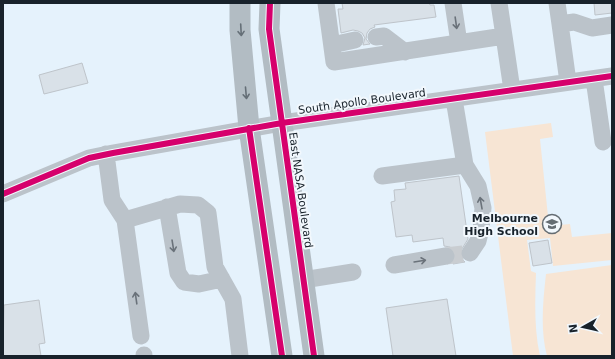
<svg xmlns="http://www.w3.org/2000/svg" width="615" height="359" font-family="'DejaVu Sans',sans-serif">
<rect width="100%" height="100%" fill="#f5f8fa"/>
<path fill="#e5f2fc" d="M3 3H612V356H3Z"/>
<path fill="#f7e5d4" d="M551 123 553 137 540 139 549 226 570 224 572 237 612 233V260L553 266 550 238 527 240 531 271 536 273C535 301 534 329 540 356H513L485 132Z
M612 265V356H547C540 330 543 301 546 274Z"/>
<path fill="#d9e1e8" stroke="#bec4ca" d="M342 3H429L430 5H434L436 17 374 25 375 27 370 29 367 33 366 39 370 44 363 45 365 38 362 33 358 31 353 30 341 33 338 9H343Z
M594 3H612V13L595 15Z
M82 63 88 83 44 94 39 75Z
M459 176 468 239 460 252 461 258 465 262 453 264 455 259 456 254 453 249 450 247 444 246 443 238 413 242 412 235 396 237 391 202 395 201 394 190 406 189 405 183Z
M548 240 552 263 533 266 529 243Z
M447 299 456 356H393L386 308Z
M39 300 45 343 39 344 41 356H3L4 305Z"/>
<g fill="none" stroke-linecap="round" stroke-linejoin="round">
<path stroke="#c9cdd1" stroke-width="17" stroke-dasharray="17 8" stroke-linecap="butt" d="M446 256 470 253"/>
<path stroke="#bbc3ca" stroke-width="17" d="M326 3 334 62 504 36 512 90
M453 3 459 43
M499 3 504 36
M557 3 560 24
M376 37 384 36 405 52
M332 45 355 40
M594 79 603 142
M568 82 560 24 574 22 592 28 612 25
M106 154 112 200 125 220 141 336
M465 165 478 186 483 208 481 229 478 241 470 253
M382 176 465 165 454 99
M3 194 89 158 113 153 282 123 612 76
M167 207 178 273 184 282 199 284 222 279
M125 220 180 204 198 205 208 213 215 267 233 299 240 356
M394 265 446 256
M303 280 353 272
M144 355V356"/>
<path stroke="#b2bcc3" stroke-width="21" d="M240 3V30L249 128 282 356
M270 3 269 29 314 356"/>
<defs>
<path id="cycleway" d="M270 3 269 29 314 356
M249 128 282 356
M3 194 89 158 113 153 282 123 612 76"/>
</defs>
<use href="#cycleway" stroke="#f2f8fd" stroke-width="8"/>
<use href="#cycleway" stroke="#d6006c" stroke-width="6"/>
</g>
<defs><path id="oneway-shaft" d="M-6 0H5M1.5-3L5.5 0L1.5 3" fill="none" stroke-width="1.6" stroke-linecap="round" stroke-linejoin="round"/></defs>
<g stroke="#6a727a">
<use href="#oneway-shaft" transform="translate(456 23) rotate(82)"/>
<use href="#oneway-shaft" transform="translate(481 203) rotate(-100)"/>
<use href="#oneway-shaft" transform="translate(173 246) rotate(81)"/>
<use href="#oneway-shaft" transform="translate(420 261) rotate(-9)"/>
<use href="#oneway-shaft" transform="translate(136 298) rotate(-98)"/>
</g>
<g stroke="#656f77">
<use href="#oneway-shaft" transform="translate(241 30) rotate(87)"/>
<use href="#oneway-shaft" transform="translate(246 93) rotate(85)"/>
</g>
<defs>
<symbol id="school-ring" viewBox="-11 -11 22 22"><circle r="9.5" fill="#f2f8fd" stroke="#656d73" stroke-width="1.5"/><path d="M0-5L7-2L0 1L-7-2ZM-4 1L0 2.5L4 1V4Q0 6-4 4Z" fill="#656d73"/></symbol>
</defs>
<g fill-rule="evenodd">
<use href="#school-ring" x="541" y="213" width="22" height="22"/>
</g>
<g text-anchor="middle" stroke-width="4" stroke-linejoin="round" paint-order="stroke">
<g font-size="11" fill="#18222b" stroke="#f2f8fd">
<text transform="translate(362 101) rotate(-8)" y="4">South Apollo Boulevard</text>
<text transform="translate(301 190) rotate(82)" y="4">East NASA Boulevard</text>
</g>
<g font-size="11" font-weight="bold" fill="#18222b" stroke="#f2f8fd" text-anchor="end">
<text x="538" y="222">Melbourne<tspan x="538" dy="13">High School</tspan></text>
</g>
</g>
<rect width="615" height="359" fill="none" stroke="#18222b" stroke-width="8"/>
<g transform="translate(583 327) rotate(262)" stroke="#f2f8fd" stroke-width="3" paint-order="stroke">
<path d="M0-3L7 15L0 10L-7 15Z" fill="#18222b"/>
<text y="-6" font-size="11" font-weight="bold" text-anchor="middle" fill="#18222b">N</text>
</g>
</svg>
